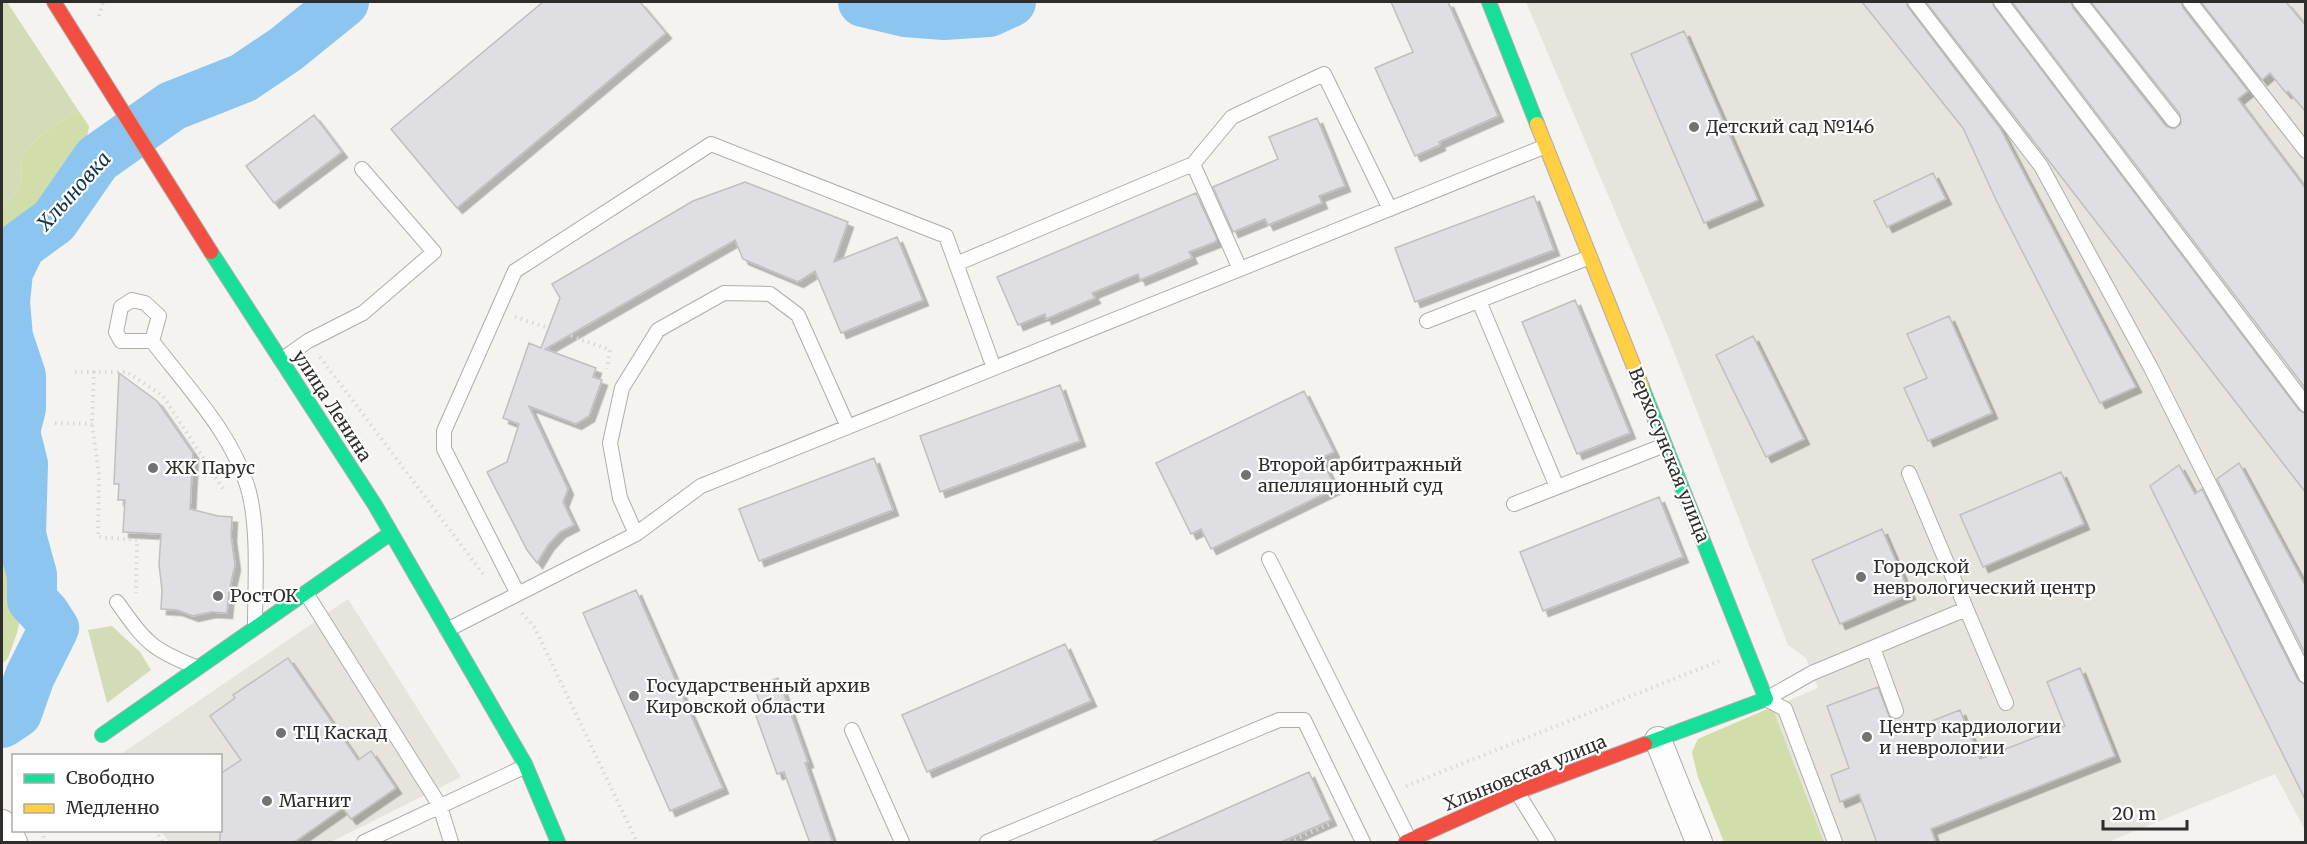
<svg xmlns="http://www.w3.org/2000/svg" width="2307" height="844" font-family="Merriweather,serif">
<defs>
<filter id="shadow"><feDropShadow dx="5.5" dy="5.5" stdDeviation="0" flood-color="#0004"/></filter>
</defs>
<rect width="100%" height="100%" fill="#f4f3f0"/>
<path fill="#e7e4dd" d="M1526 2H2305V830L2275 774 2108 842H1724L1698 777 1692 752 1698 739 1818 688 1806 658 1788 645 1665 329Z
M348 599 461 777 331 842H169L161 831 220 830V756H118Z"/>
<path fill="#d4dcb7" d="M2 2H7L78 110 37 138 22 157 21 186 14 196 2 206Z
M112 626 140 652 151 670 107 703 88 630Z"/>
<path fill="#d2dea9" d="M78 110 89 126 87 139 74 151 49 196 2 230V206L14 196 21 186 22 157 37 138Z
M2 352 14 389 4 433 9 454 17 467 13 540 28 586 17 633 8 658 2 664Z
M10 685 25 695 23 716 9 732 2 733V690Z
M1772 707 1824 842H1724L1698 777 1692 752 1698 739Z"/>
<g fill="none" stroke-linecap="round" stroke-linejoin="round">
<path stroke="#8cc6f0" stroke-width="50" d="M863 2 905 12 944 15 989 12 1011 2
M2 723 17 713 30 676 54 628 45 614 32 600V575L21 535 23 464 15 432 21 408V376L8 337 5 302 8 272 21 245 54 221 97 159 172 106 243 78 286 49 344 2"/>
</g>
<path fill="#dfdee2" stroke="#c0bfbe" stroke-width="1.5" filter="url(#shadow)" d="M543 2H640L666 33 457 208 391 129Z
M1391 2H1448L1498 116 1439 142 1440 145 1415 156 1375 68 1413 52Z
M1862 2H1906L1908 7 2000 128 2136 387 2100 403 1997 202 1963 128Z
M1926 2H1992L1994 7 2299 410 2306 414V493Z
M2012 2H2071L2073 8 2166 126 2174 129 2181 124 2180 114 2091 2H2181L2183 8 2248 91 2238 99 2306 189V389Z
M2201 2H2286L2306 26V112L2288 91 2286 93 2270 73 2262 80Z
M1684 31 1758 200 1704 223 1631 54Z
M314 115 342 152 274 203 246 166Z
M1317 118 1345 186 1319 196 1322 203 1268 225 1265 219 1233 232 1213 187 1278 159 1269 137Z
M1933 173 1946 199 1887 227 1874 201Z
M745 182 848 222 834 262 897 237 923 300 841 333 815 271 798 282 743 259 735 240 545 349 596 368 593 377 602 380 589 416 576 424 529 406 568 489 563 502 574 525 560 532 548 545 537 563 527 550 487 472 507 462 519 424 503 418 529 343 541 348 560 298 552 284 693 201Z
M1196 193 1217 239 1215 242 1189 252 1192 258 1140 280 1138 274 1092 293 1095 298 1046 319 1045 314 1018 325 997 277Z
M1534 196 1554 250 1415 302 1395 248Z
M1575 300 1630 433 1577 454 1522 322Z
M1949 316 1992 413 1928 441 1904 388 1927 378 1907 334Z
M1753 336 1804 439 1766 457 1716 355Z
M119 373 157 401 193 453 190 509 218 516 232 517 231 536 235 565 229 591 227 613 211 612 193 616 177 610 161 609 162 590 159 564 161 534 123 532 125 500H118L119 484H114Z
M1060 385 1080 441 940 492 920 436Z
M1304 391 1334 452 1321 458 1336 488 1211 549 1201 529 1191 534 1156 463Z
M874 458 893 510 759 561 739 509Z
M2239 463 2306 587V655L2217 479Z
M2179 465 2195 494 2202 489 2298 680 2306 685V801L2150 486Z
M2061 472 2084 524 1983 567 1960 515Z
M1659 497 1683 557 1543 611 1520 552Z
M1882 529 1910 594 1840 624 1812 560Z
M636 590 723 788 670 811 583 613Z
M1065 644 1091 701 927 772 902 715Z
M288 658 358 760 371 751 396 788 351 819 343 808 293 843 220 842V774L241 760 210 716 235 698 233 695Z
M2080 668 2115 756 1931 829 1936 843H1877L1859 794 1840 802 1831 775 1849 768 1827 706 1878 687 1896 735 1960 710 1980 759 2065 726 2047 682Z
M778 678 808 762 805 763 833 843H810L784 772 777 774 755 713 763 711 754 687Z
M1309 772 1331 820 1279 843H1149Z"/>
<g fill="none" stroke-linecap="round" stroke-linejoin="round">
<defs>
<path id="lane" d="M1915 2 2041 166 2151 368 2306 676
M2001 2 2306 405
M2080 2 2173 120
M2190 2 2306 151
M1193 164 1240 269
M956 264 1193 164 1232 117 1324 74 1390 209
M1479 301 1557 487
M1427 321 1590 257
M152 341 159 316 145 303 132 300 121 307 116 332 121 341H152C187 387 234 435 249 492 259 531 255 586 255 626
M281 360 308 341 363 313 434 252 362 169
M1909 473 2006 703
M1514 504 1665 445
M636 534 620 498 610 443 622 388 658 330 724 293 770 294 798 315 848 427
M1269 559 1410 841
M306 593 440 806 451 842
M518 594 444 449V431L515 271 711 144 946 236 994 368
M117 602C145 641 150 649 196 667
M447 630 636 534 701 486 1546 146
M1873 648 1896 711
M1766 699 1812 673 1966 609
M1766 699 1785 709 1835 842
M852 730 902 842
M1517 792 1548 842
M364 842 526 766
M987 842 1279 720H1304L1363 842"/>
<path id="street" d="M1658 740 1699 842
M2 823 14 842"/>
<path id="fast" d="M1489 2 1537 124
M211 252 375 505 525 764 558 842
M1642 387 1766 699 1645 744
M102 735 391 533"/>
<path id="slow" d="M1537 124 1642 387"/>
<path id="jam" d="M54 2 211 252
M1406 842 1517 792 1645 744"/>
</defs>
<use href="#lane" stroke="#aeadab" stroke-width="16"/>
<use href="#street" stroke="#aeadab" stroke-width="28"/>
<use href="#fast" stroke="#aeadab" stroke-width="16"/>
<use href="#slow" stroke="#aeadab" stroke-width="16"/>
<use href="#jam" stroke="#aeadab" stroke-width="16"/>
<path stroke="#d8d8d7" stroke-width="4" stroke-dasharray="1.5 4.5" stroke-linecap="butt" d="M99 16 103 2
M515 317 548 328
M571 336 610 350 607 369
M320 357 483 574
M94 371 92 424 99 475 98 537 137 540 136 593
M75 372H127L163 396 225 492
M55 423 92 424
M522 613 535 628 637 842
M1406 786 1719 661
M43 830 44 842
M155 830 163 842
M1289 842 1332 823"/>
<use href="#lane" stroke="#fdfdfd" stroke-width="14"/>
<use href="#street" stroke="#fdfdfd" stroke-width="26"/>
<use href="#fast" stroke="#16e098" stroke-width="14"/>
<use href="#slow" stroke="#ffcf43" stroke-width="14"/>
<use href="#jam" stroke="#f24e42" stroke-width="14"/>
</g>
<g fill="#737270" stroke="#fff" stroke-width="2">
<circle cx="1694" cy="127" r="6"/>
<circle cx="153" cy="468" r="6"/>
<circle cx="1246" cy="475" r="6"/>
<circle cx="1861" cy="577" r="6"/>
<circle cx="218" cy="596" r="6"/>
<circle cx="634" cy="696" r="6"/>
<circle cx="281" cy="733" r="6"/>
<circle cx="1867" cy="737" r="6"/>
<circle cx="267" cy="801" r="6"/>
</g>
<g text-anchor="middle" stroke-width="4.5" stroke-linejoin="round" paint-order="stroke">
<g font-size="18" fill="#2e2d2b" stroke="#fff" text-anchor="start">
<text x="1706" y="133">Детский сад №146</text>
<text x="1258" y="471">Второй арбитражный<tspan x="1258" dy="21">апелляционный суд</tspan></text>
<text x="165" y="474">ЖК Парус</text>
<text x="1873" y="573">Городской<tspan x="1873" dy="21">неврологический центр</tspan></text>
<text x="230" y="602">РостОК</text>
<text x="646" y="692">Государственный архив<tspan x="646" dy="21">Кировской области</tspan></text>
<text x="1879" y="733">Центр кардиологии<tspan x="1879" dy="21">и неврологии</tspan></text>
<text x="293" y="739">ТЦ Каскад</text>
<text x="279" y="807">Магнит</text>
</g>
<g font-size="18" fill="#2e2d2b" stroke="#fff">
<text transform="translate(332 406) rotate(57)" y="6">улица Ленина</text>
<text transform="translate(1669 455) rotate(68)" y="6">Верхосунская улица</text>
<text transform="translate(1525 773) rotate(-22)" y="6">Хлыновская улица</text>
</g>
<g font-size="20" font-style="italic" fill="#12354e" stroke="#fff">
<text transform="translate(74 191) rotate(-48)" y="7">Хлыновка</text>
</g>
</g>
<rect width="2307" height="844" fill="none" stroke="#2e2d2b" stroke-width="6"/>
<rect x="12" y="754" width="210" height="78" fill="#ffffff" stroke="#ababaa" stroke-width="1.5"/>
<rect x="24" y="774" width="30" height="9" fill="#16e098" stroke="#ababaa" stroke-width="1.5"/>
<text x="66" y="784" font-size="18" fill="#2e2d2b">Свободно</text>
<rect x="24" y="804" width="30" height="9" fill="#ffcf43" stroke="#ababaa" stroke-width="1.5"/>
<text x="66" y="814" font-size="18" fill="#2e2d2b">Медленно</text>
<path d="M2103 820v9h84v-9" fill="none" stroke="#2e2d2b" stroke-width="3"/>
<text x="2112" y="820" font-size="18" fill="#2e2d2b" stroke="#ffffff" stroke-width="4.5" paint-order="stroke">20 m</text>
</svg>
